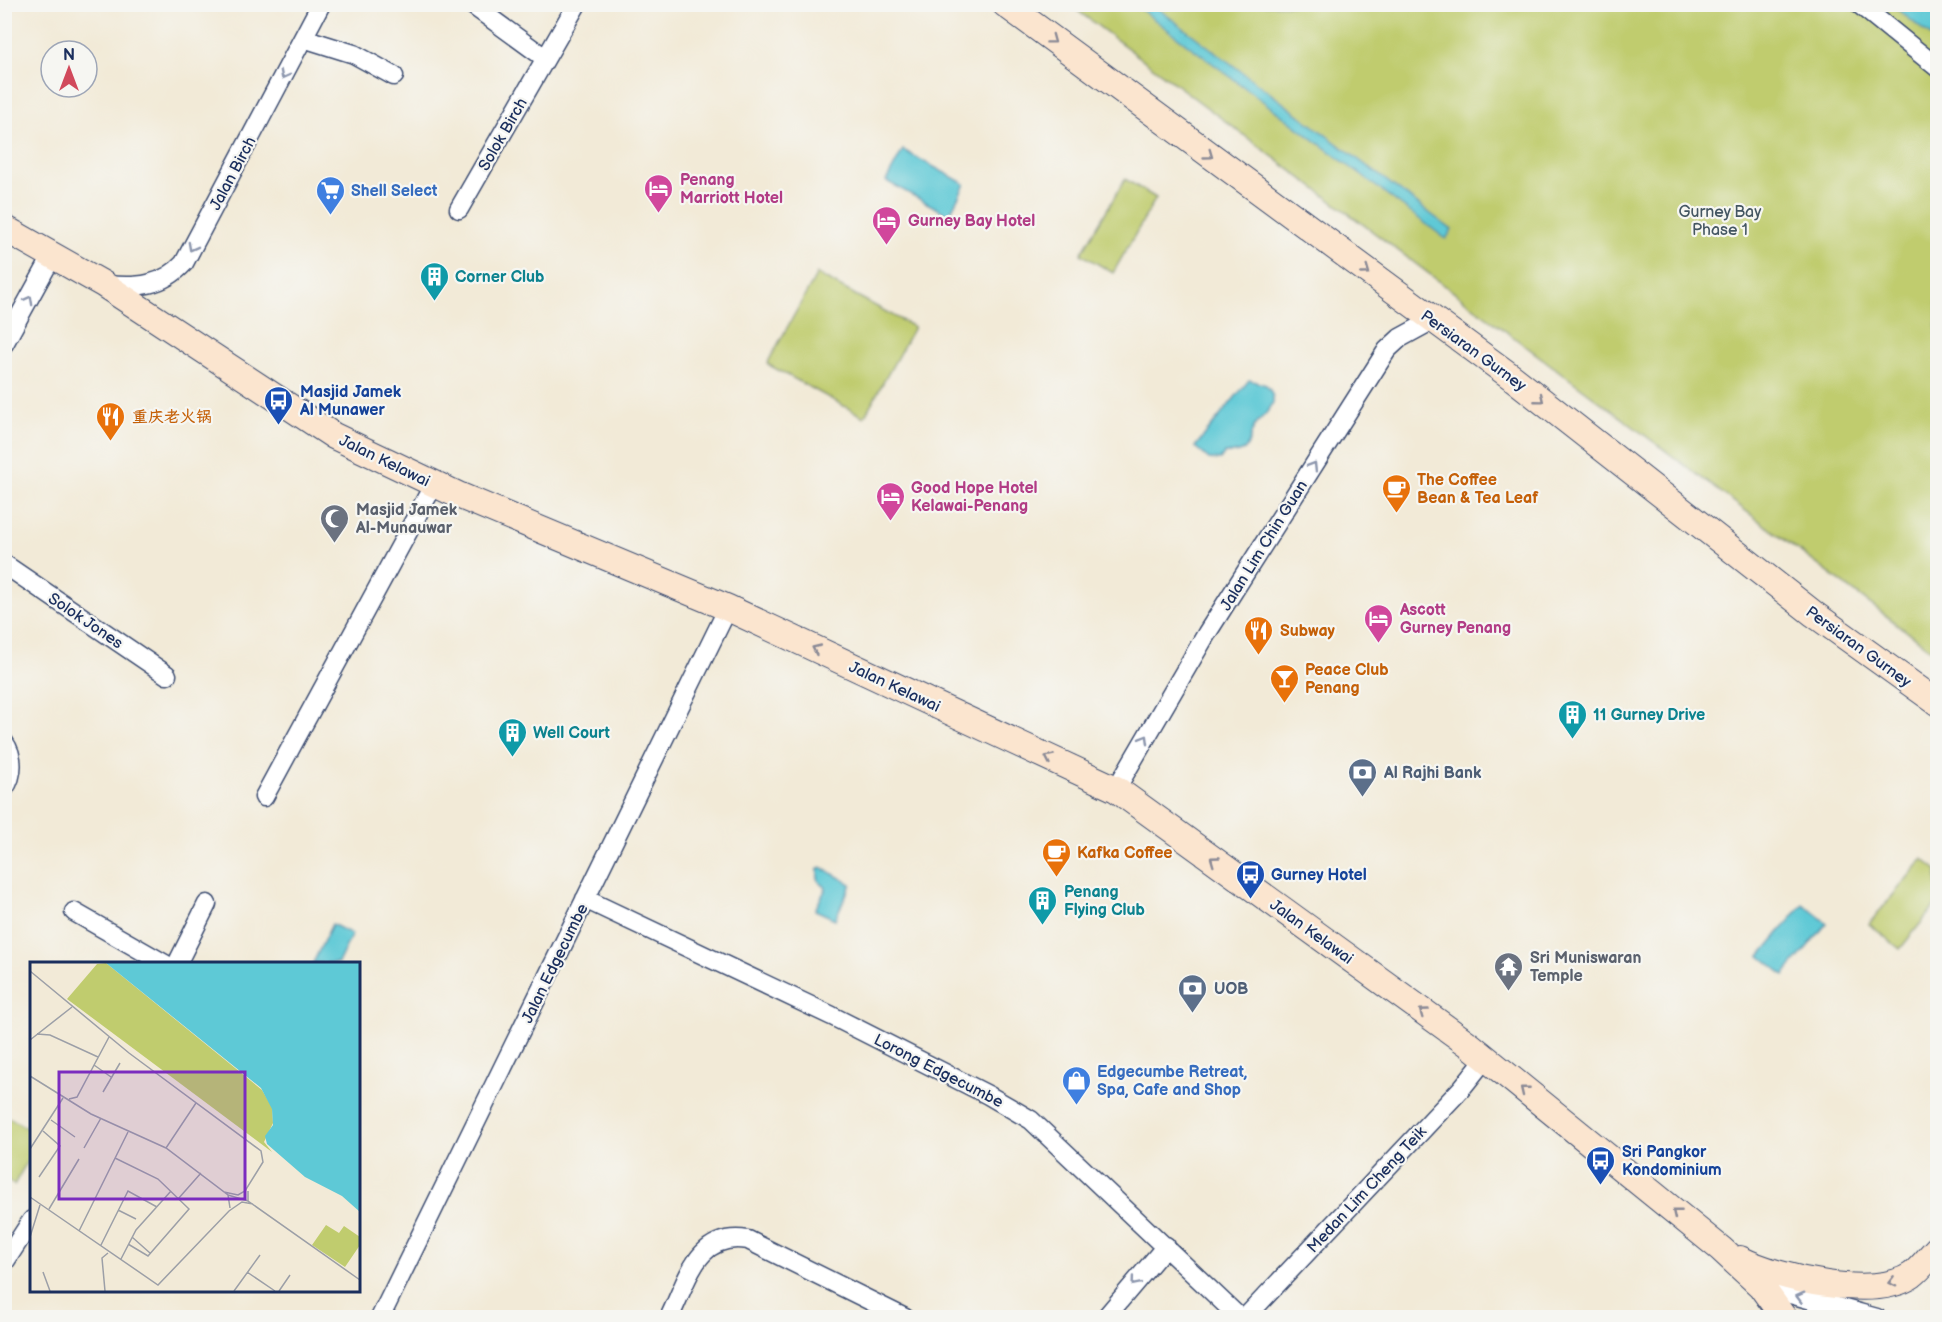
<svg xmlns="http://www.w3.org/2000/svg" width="1942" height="1322" font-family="'Balsamiq Sans','LXGW WenKai TC',sans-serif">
<rect width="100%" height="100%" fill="#f6f6f2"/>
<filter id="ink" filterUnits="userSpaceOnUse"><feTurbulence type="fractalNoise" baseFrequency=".0167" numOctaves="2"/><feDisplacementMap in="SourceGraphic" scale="12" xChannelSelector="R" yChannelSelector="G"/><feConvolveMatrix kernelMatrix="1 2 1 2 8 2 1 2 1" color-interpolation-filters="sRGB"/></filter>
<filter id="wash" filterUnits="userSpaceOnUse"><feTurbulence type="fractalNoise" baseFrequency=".008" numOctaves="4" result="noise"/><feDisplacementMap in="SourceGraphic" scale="24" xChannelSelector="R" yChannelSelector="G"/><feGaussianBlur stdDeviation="1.35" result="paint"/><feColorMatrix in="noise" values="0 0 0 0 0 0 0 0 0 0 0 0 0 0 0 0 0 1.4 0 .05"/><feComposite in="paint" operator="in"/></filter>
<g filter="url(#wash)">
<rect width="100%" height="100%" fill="#f2ead7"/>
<path fill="#c0cc6e" stroke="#6e7e66" stroke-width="1.5" d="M1070 5H1892L1937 41V654Z
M1125 179 1156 198 1113 273 1081 254Z
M817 274 914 327 864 417 767 364Z
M1923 859 1937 870V903L1900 949 1869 924Z
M4 1115 31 1130V1154L14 1185 5 1178Z"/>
<path fill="#5ec9d6" stroke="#3c7c9a" stroke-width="1.5" d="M1135 5H1153L1452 230 1446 239Z
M1892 5H1937V41Z
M903 150 965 184 949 215 886 181Z
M1249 380 1266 385C1282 403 1268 410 1256 424 1245 438 1256 455 1225 453L1220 460 1209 459 1195 447Z
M821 867 851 884 835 919 815 910 826 888C818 883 817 879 818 869Z
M1803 904 1827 923 1784 975 1760 956Z
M332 924 352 934 338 963H313Z"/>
</g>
<g filter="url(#ink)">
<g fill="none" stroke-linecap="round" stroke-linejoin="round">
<defs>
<path id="street" d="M471 4 545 58
M1859 4 1938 68
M303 38 354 54 394 76
M459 209 577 4
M107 285C137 288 163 286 184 263L321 4
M4 344 53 255
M4 564 167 675
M4 742C14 756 14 775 4 789
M1116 789 1207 633 1387 350 1400 338 1433 320
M264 797 434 484
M585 899 832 1016 988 1095 1031 1120 1240 1318
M74 912 165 964
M177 964 207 904
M4 1263 32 1220
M1761 1286 1877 1318
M380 1318 728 608
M669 1318C688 1280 697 1231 748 1240L905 1318
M1105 1318 1166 1246
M1245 1318 1461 1089 1485 1059"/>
<path id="secondary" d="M1005 4 1513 378 1814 614 1938 703
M4 228 103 284 334 436 458 495 728 608 1116 789 1471 1046 1721 1249 1761 1286 1784 1318
M1740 1259C1777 1278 1875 1301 1912 1275 1921 1268 1929 1257 1938 1248"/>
</defs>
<use href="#street" stroke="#3b4b70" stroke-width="21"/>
<use href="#secondary" stroke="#3b4b70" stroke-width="28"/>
<use href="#street" stroke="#fff" stroke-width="18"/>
<use href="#secondary" stroke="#fbe5cf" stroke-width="26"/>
</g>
<defs><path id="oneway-chevron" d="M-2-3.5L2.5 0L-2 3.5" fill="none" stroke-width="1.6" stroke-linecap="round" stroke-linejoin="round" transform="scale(1.5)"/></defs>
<g stroke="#8b8a96">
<use href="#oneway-chevron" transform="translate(1052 40) rotate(37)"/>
<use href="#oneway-chevron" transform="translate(1209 155) rotate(36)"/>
<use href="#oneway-chevron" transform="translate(1366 271) rotate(36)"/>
<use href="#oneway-chevron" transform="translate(1540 399) rotate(39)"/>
<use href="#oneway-chevron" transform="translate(816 649) rotate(-155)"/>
<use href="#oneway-chevron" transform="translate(1049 758) rotate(-155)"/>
<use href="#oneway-chevron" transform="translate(1214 860) rotate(-144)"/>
<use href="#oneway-chevron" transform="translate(1423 1012) rotate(-144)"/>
<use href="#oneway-chevron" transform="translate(1524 1090) rotate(-141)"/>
<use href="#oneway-chevron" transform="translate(1676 1213) rotate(-141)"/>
<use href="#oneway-chevron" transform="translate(1892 1282) rotate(166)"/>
</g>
<g stroke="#8d97ae">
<use href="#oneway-chevron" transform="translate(284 75) rotate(118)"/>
<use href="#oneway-chevron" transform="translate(192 247) rotate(118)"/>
<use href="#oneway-chevron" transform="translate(29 300) rotate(-61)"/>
<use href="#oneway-chevron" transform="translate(1313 466) rotate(-58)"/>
<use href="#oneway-chevron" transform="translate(1145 739) rotate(-60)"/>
<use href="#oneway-chevron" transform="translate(1135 1282) rotate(130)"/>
<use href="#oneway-chevron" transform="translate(1800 1297) rotate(-165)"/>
</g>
</g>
<defs>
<symbol id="hotel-pin" viewBox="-11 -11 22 30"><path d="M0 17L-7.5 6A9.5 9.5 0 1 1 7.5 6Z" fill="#d1479c" stroke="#f6f6f2"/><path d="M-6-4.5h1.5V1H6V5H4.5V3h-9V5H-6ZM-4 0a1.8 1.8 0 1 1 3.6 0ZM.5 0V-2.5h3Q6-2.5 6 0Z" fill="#fff"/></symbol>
<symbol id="supermarket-pin" viewBox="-11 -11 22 30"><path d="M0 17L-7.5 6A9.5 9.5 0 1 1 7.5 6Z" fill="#3f7fe0" stroke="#f6f6f2"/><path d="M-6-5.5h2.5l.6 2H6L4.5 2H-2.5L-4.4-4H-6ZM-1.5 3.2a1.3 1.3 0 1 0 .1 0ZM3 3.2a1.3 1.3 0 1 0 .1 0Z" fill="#fff"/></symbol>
<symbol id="building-pin" viewBox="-11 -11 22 30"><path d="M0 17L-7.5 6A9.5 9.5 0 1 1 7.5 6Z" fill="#0f9aa8" stroke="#f6f6f2"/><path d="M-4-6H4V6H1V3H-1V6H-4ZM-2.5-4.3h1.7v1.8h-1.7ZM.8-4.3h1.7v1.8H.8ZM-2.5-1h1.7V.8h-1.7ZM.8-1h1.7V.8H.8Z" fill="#fff"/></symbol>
<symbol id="bus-pin" viewBox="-11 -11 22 30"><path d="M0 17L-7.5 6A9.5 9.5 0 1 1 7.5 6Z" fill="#1a4fb4" stroke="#f6f6f2"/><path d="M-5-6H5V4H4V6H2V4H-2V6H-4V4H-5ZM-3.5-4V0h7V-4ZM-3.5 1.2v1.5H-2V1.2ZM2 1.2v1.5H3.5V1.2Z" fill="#fff"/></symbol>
<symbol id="restaurant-pin" viewBox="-11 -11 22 30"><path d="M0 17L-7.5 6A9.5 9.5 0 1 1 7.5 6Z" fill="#e8710a" stroke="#f6f6f2"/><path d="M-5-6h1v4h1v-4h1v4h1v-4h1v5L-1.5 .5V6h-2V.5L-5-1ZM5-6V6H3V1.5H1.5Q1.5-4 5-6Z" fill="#fff"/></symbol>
<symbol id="cafe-pin" viewBox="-11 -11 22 30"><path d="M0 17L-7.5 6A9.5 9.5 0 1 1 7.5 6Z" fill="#e8710a" stroke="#f6f6f2"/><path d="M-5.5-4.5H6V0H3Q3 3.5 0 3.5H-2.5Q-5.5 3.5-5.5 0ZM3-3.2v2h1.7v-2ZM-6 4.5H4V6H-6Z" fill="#fff"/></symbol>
<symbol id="mosque-pin" viewBox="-11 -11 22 30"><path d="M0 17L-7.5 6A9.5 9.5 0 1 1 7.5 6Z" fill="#6b7280" stroke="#f6f6f2"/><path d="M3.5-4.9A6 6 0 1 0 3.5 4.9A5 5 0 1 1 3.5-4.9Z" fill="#fff"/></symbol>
<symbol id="bar-pin" viewBox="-11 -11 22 30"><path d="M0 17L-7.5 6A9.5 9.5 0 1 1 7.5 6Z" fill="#e8710a" stroke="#f6f6f2"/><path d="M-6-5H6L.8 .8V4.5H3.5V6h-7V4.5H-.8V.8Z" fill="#fff"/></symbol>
<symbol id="bank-pin" viewBox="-11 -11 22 30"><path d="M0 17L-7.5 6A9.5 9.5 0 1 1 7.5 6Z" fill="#5c6f8a" stroke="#f6f6f2"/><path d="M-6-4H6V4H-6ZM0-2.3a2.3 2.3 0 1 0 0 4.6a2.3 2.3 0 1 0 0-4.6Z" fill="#fff"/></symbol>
<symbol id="temple-pin" viewBox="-11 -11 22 30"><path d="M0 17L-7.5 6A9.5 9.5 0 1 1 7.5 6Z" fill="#6b7280" stroke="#f6f6f2"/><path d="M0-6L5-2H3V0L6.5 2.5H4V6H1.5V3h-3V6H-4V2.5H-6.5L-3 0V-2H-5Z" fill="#fff"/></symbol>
<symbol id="shop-pin" viewBox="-11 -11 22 30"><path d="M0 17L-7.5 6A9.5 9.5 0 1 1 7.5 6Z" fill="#3f7fe0" stroke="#f6f6f2"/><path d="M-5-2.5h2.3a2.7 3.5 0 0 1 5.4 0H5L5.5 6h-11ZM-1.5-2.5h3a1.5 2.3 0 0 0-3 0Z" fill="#fff"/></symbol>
</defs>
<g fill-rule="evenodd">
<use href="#hotel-pin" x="642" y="172" width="33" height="45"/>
<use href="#supermarket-pin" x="314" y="174" width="33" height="45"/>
<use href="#hotel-pin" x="870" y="204" width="33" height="45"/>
<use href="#building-pin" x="418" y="260" width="33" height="45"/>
<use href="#bus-pin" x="262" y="384" width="33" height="45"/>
<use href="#restaurant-pin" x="94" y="400" width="33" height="45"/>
<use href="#cafe-pin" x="1380" y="472" width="33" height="45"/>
<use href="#hotel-pin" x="874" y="480" width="33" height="45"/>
<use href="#mosque-pin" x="318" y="502" width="33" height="45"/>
<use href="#hotel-pin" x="1362" y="602" width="33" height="45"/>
<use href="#restaurant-pin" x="1242" y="614" width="33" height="45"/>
<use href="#bar-pin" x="1268" y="662" width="33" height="45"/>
<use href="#building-pin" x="1556" y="698" width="33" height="45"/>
<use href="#building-pin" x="496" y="716" width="33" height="45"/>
<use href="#bank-pin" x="1346" y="756" width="33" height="45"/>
<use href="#cafe-pin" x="1040" y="836" width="33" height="45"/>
<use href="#bus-pin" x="1234" y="858" width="33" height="45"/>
<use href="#building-pin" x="1026" y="884" width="33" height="45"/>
<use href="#temple-pin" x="1492" y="950" width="33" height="45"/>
<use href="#bank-pin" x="1176" y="972" width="33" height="45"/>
<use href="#shop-pin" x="1060" y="1064" width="33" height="45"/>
<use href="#bus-pin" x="1584" y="1144" width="33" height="45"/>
</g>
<g text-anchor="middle" stroke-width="4.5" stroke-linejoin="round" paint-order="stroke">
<g font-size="16" fill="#1b2f5e" stroke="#f6f6f2">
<text transform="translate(502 134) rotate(-60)" y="6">Solok Birch</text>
<text transform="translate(232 173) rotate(-62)" y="6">Jalan Birch</text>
<text transform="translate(1474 350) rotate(36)" y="6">Persiaran Gurney</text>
<text transform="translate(385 460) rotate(26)" y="6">Jalan Kelawai</text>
<text transform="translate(1263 545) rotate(-58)" y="6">Jalan Lim Chin Guan</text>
<text transform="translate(86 620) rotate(34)" y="6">Solok Jones</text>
<text transform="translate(1859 646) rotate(36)" y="6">Persiaran Gurney</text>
<text transform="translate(895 686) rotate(25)" y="6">Jalan Kelawai</text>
<text transform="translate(1312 931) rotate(36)" y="6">Jalan Kelawai</text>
<text transform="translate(554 963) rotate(-64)" y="6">Jalan Edgecumbe</text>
<text transform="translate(939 1070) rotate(27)" y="6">Lorong Edgecumbe</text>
<text transform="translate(1366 1189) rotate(-47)" y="6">Medan Lim Cheng Teik</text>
</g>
<g font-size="16" font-weight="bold" fill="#b23c85" stroke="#f6f6f2" text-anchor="start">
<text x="680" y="185">Penang<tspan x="680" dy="18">Marriott Hotel</tspan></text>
<text x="908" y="226">Gurney Bay Hotel</text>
<text x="911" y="493">Good Hope Hotel<tspan x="911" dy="18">Kelawai-Penang</tspan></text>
<text x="1400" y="615">Ascott<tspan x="1400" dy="18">Gurney Penang</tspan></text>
</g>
<g font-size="16" font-weight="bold" fill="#366cbe" stroke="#f6f6f2" text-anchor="start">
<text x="351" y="196">Shell Select</text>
<text x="1097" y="1077">Edgecumbe Retreat,<tspan x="1097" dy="18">Spa, Cafe and Shop</tspan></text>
</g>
<g font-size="16" fill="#445662" stroke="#f6f6f2">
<text x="1720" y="217">Gurney Bay<tspan x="1720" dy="18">Phase 1</tspan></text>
</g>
<g font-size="16" font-weight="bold" fill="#0d838f" stroke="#f6f6f2" text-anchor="start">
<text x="455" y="282">Corner Club</text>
<text x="1593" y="720">11 Gurney Drive</text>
<text x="533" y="738">Well Court</text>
<text x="1064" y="897">Penang<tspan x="1064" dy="18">Flying Club</tspan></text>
</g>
<g font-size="16" font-weight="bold" fill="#164399" stroke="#f6f6f2" text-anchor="start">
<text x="300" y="397">Masjid Jamek<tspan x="300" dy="18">Al Munawer</tspan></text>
<text x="1271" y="880">Gurney Hotel</text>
<text x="1622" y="1157">Sri Pangkor<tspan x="1622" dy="18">Kondominium</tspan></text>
</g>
<g font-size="16" font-weight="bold" fill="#c56008" stroke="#f6f6f2" text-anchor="start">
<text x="132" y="422">重庆老火锅</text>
<text x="1417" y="485">The Coffee<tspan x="1417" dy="18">Bean &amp; Tea Leaf</tspan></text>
<text x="1280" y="636">Subway</text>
<text x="1305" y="675">Peace Club<tspan x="1305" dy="18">Penang</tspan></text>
<text x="1077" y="858">Kafka Coffee</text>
</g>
<g font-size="16" font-weight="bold" fill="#5b616d" stroke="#f6f6f2" text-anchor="start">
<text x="356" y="515">Masjid Jamek<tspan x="356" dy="18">Al-Munauwar</tspan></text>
<text x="1530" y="963">Sri Muniswaran<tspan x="1530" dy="18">Temple</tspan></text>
</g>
<g font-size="16" font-weight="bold" fill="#4e5e75" stroke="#f6f6f2" text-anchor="start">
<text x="1384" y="778">Al Rajhi Bank</text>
<text x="1214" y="994">UOB</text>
</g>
</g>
<g transform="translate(30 962)">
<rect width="330" height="330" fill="#f2ead7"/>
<path d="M76 1 232 128 242 145 243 161 234 180 242 190 37 37 67 2ZM296 263 309 271 314 264 330 275V283L315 305 282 283Z" fill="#c0cc6e"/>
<path d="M76 1H330V250L312 234 275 215 237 182 235 174 243 163 242 147 231 126Z" fill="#5ec9d6"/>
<path fill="none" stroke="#9c9fa7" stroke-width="1.5" d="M0 9 99 91 231 189 233 200 215 229 208 233 194 230M7 72 20 73 68 95M0 78 42 45M64 103 81 115M0 114 61 152 136 186 198 233 200 246M73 130 90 101M39 137 47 135 79 75M21 158 45 175M54 186 71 156M136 186 166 141M0 187 33 136M85 196 128 217 159 247 118 294 98 282M9 215 30 184 13 169M218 229V239L330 318M198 233 218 239M0 235 128 323 199 249 212 240 223 242M148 237 171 211M19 247 49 197M88 248 106 257M49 269 98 170M0 275 10 243M102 275 120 291M71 283 98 229 127 245M91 297 106 268 141 229M13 310 20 329M217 310 245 329M75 329 72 296 78 291M204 329 230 293M249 329 260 313"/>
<path fill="#7b2cbf" fill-opacity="0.15" stroke="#7b2cbf" stroke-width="3" d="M29 110H215V237H29Z"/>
<rect width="330" height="330" fill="none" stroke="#1b2f5e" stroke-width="3"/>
</g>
<rect width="1942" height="1322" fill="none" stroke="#f6f6f2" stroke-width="24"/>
<g transform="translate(69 69)"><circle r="28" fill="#f6f6f2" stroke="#9ea6b7" stroke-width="1.5"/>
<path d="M0-4.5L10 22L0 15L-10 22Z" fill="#d1495b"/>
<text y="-9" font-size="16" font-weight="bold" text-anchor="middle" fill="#1b2f5e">N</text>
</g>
</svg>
